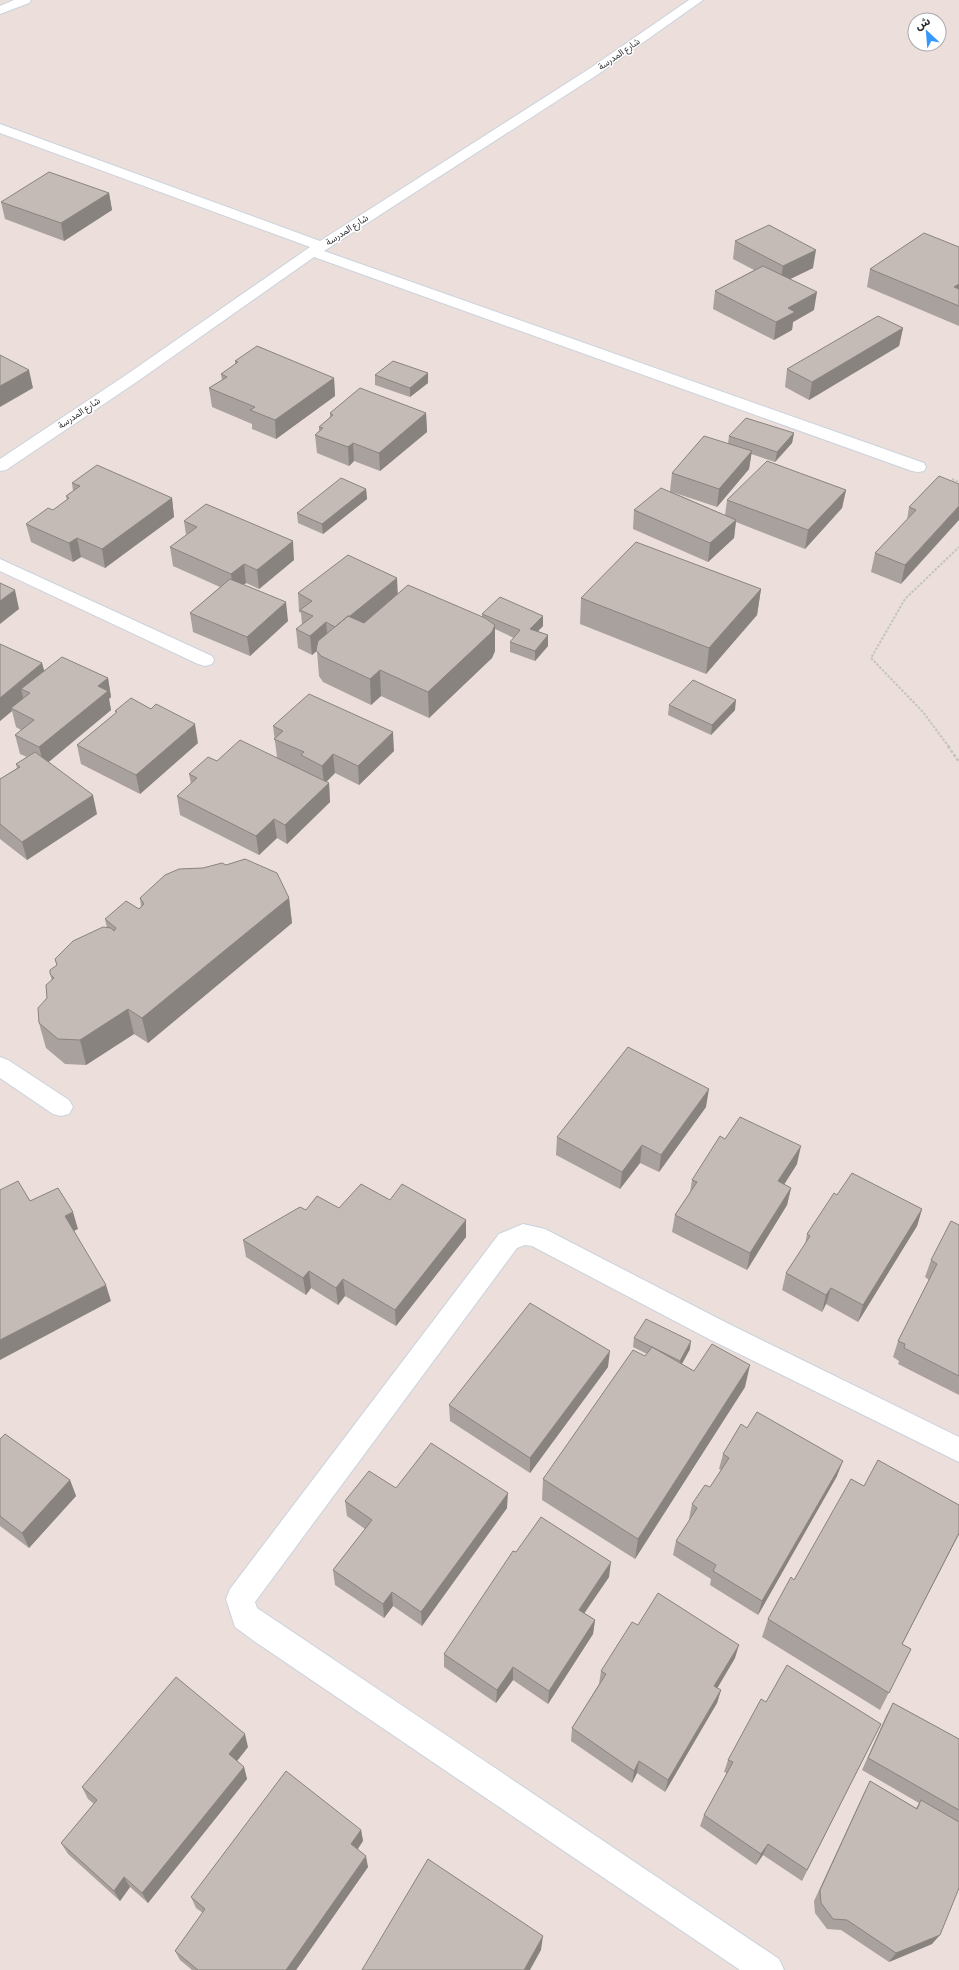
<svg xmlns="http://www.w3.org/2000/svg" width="959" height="1970" font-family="'PT Sans Narrow','Noto Sans Arabic',sans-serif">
<rect width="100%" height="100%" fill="#ecdfdb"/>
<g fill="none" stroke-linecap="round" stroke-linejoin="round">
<defs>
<path id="minor" d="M14 0H31L29 3 0 14V6Z
M689 0H703L597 75 324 251 924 463 926 467 924 471 918 472 912 471 314 257 138 381 6 470 0 471V459L126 375 310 247 0 133V124L320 241 589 69Z
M0 559 212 656 214 660 212 664 205 666 198 664 0 571Z
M0 1057 8 1060 69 1100 73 1107 69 1114 61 1116 53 1114 0 1078Z
M523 1224 545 1229 727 1323 959 1437V1462L709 1339 532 1246 525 1245 517 1248 255 1602 257 1608 779 1959 784 1970H740L254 1641 235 1627 226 1599 230 1589 499 1234Z"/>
</defs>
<use href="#minor" stroke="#c9d2dc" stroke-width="2"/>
<path stroke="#c3c3c3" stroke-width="2" stroke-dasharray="2.5 1.5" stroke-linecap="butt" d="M952 479 959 482
M949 747 923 712 871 658 905 599 959 547"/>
<path stroke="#c3c3c3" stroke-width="2.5" stroke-dasharray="3 2" stroke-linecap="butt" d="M948 746 959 762"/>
<use href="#minor" fill="#fff" fill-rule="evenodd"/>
</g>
<path fill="#a9a19d" d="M109 193 112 210 64 241 5 219 1 202Z
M735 241 813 268 790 279 814 310 793 322 792 330 774 340 713 309 715 291 754 270 733 259Z
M959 247V326L867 287 870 269Z
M903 328 899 346 809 400 785 387 787 369Z
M235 361 334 378 335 396 276 439 252 429V424L212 407 209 388 222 380 221 374 235 365Z
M428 373V383L410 397 375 385V375Z
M330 413H426L427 432 380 471 354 461 349 466 317 453 315 435 319 431V427L330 417Z
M794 433 792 443 775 462 751 454 749 469 717 507 672 492 725 515 727 500 846 490 842 508 805 549 736 522 734 538 708 562 633 529 634 510 670 491 672 473 728 443 729 436Z
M939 476 901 584 871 572 875 553 907 520 909 507Z
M72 483 172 498 174 517 105 568 81 557 73 562 31 542 26 524 53 510 67 500 66 496 73 491Z
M366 489 367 499 323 534 298 523 297 513Z
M184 521 294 560 259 589 246 583 243 585 288 621 250 656 193 632 190 613 220 587 173 566 170 547 186 535Z
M761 589 757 615 706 674 580 624 581 598Z
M298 593 398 594 482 617V614L543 616V626L538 631 548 635V646L535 661 510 652V642L514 638 495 629V651L492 658 429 718 381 696 371 705 323 682 319 676 317 651 312 655 298 648 296 629 302 625 301 613 299 612Z
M0 644 42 663 44 670 108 678 111 697 109 699 111 710 48 762 97 814 27 860 0 839V779L17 768 16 764 27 757 20 754 15 735 21 730 16 727 12 711 0 721Z
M669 705 735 710 711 735 668 715Z
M151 709 198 743 140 794 81 764 77 745 116 713 115 711Z
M273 726 394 751 359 785 335 773 326 782 329 783 330 802 287 844 277 838 259 855 180 815 177 796 191 784 189 774 217 761 277 757Z
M140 898H289L292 923 148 1043 134 1034 86 1065 65 1064 46 1048 39 1023 47 998 52 981 50 974 57 965 55 959 107 928 105 919 139 909 141 906Z
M706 1107 659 1172 640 1163 620 1189 556 1155 557 1137Z
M725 1139 797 1164 784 1184 791 1188 787 1205 747 1270 672 1232 675 1215 690 1192 692 1180Z
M837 1195 922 1209 917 1226 858 1322 826 1304 822 1312 782 1290 786 1273 805 1245 807 1234Z
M390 1200 466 1220V1237L396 1326 345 1296 338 1305 311 1288 306 1295 246 1257 243 1240 306 1210 339 1208Z
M959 1225V1395L898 1364 899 1361 893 1357 898 1341 929 1280 925 1277 931 1260Z
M634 1338 690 1349 682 1364 694 1371 745 1387 635 1559 542 1500 543 1479 647 1354 633 1347Z
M608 1367 530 1473 450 1421 449 1405Z
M747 1428 837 1476 758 1615 710 1585 711 1579 673 1555 676 1541 690 1520 689 1519 692 1504 710 1487 721 1470 719 1469 723 1454Z
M0 1439 70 1480 76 1496 29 1548 0 1526Z
M864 1486 959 1505V1534L902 1644 911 1649 880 1710 762 1637 768 1619 794 1580Z
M396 1488 507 1508 422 1626 393 1606 384 1618 335 1585 333 1570 365 1529 347 1516 345 1501Z
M516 1552 609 1577 584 1613 595 1620 593 1634 548 1704 513 1680 496 1703 444 1667V1654Z
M638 1625 735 1658 717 1688 721 1690 717 1703 665 1792 637 1773 632 1783 571 1741 572 1728 599 1684 601 1671Z
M766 1702 881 1724 802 1881 763 1855 756 1865 700 1826 704 1815 727 1773 724 1772 728 1760Z
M893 1703 959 1739V1888L932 1944 889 1962 841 1930 827 1929 815 1913 814 1901 864 1793 870 1781 916 1808 919 1803 862 1770 886 1716Z
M248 1747 237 1761 244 1767 247 1779 148 1903 130 1887 120 1901 68 1854 61 1843 94 1804 88 1799 82 1787Z
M361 1830 363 1841 358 1849 368 1867 296 1970H192L180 1960 175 1951 203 1913 196 1908 191 1897Z"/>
<path fill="#89837f" d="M109 193 112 210 64 241 61 223Z
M816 250 813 268 780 284 783 266Z
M959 284V299L954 287Z
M817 292 814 310 793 322 792 330 774 340 776 322 788 308Z
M903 328 899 346 809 400 812 382Z
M29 370 33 388 0 407V386Z
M428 373V383L410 397V388Z
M334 378 335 396 276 439 275 420Z
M426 413 427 432 380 471 379 453Z
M794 433 792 443 775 462 777 452Z
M353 443 354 461 349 466 348 447Z
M752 451 749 469 717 507 719 489Z
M366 489 367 499 323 534 322 524Z
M846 490 842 508 805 549 808 530Z
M172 498 174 517 105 568 102 549Z
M959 506V520L901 584 905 565Z
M736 520 734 538 708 562 710 543Z
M77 538 81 557 73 562 69 543Z
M293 541 294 560 259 589 257 570Z
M244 564 246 583 233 593 231 574Z
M397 578 398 597 337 646 336 627Z
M761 589 757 615 706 674 709 648Z
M15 590 19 609 0 624V601Z
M286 602 288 621 250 656 247 637Z
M543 616V626L530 639V629Z
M326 622 328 641 312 655 310 636Z
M495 625V651L492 658 429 718 428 692Z
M548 635V646L535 661V651Z
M42 663 47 682 30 693 21 689 24 701 11 708 12 711 0 721V698Z
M380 670 381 696 371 705 370 679Z
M108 678 111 697 109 699 111 710 44 766 39 747 98 686Z
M736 700 735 710 711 735 712 725Z
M195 724 198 743 140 794 136 775Z
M393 732 394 751 359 785 358 766Z
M333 754 335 773 324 784 322 766Z
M329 783 330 802 287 844 285 825Z
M93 795 97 814 27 860 22 842Z
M274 819 277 838 259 855 256 836Z
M289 898 292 923 148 1043 142 1018Z
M128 1009 134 1034 86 1065 80 1040Z
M709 1089 706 1107 659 1172 661 1155Z
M642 1145 640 1163 620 1189 622 1172Z
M801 1146 797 1164 775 1199 778 1181Z
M791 1188 787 1205 747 1270 750 1253Z
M922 1209 917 1226 858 1322 863 1305Z
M73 1212 78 1229 70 1233 65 1216Z
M466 1220V1237L396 1326 395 1310Z
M309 1271 311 1288 306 1295 303 1278Z
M343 1279 345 1296 338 1305 336 1288Z
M106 1285 111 1301 0 1360V1340Z
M831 1288 826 1304 822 1312 826 1295Z
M691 1341 690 1349 679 1369 680 1361Z
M610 1351 608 1367 530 1473V1458Z
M750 1365 745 1387 635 1559 638 1539Z
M843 1461 837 1476 758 1615 762 1601Z
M70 1480 76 1496 29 1548 22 1533Z
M508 1493 507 1508 422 1626 421 1612Z
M959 1533V1534L893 1662 902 1644Z
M611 1562 609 1577 577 1624 579 1610Z
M392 1592 393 1606 384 1618 383 1604Z
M595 1620 593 1634 548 1704 549 1691Z
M739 1645 735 1658 711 1699 714 1686Z
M513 1667V1680L496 1703 497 1690Z
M721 1690 717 1703 665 1792 668 1780Z
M245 1734 248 1747 233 1766 229 1754Z
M639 1761 637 1773 632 1783 634 1771Z
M244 1767 247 1779 148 1903 142 1893Z
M361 1830 363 1841 353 1855 351 1844Z
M768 1844 763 1855 756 1865 761 1854Z
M366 1856 368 1867 296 1970H286Z
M124 1877 130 1887 120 1901 114 1891Z
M940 1935 932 1944 889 1962 896 1953Z
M543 1936 541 1950 530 1970H524Z"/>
<path fill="#c4bbb6" stroke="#89837f" d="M49 172 109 193 61 223 1 202Z
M769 225 816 250 783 266 735 241Z
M924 233 959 247V284L954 287 959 289V306L870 269Z
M763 266 817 292 788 308 795 312 776 322 715 291Z
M878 316 903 328 812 382 787 369Z
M257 346 334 378 275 420 250 410 255 407 209 388 227 377 221 374 238 362 235 361Z
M0 355 29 370 0 386Z
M393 361 428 373 410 388 375 375Z
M360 388 426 413 379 453 353 443 348 447 315 435 323 428 319 427 333 415 330 413Z
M746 418 794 433 777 452 729 436Z
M704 436 752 451 719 489 672 473Z
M767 461 846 490 808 530 727 500Z
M97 465 172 498 102 549 77 538 69 543 26 524 48 508 53 510 69 498 66 496 80 486 72 483Z
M939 476 959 484V506L905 565 875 553 916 510 909 507Z
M341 478 366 489 322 524 297 513Z
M661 488 736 520 710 543 634 510Z
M206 504 293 541 257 570 244 564 231 574 170 547 197 527 184 521Z
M636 542 761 589 709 648 581 598Z
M348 555 397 578 350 616H348L335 627 326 622 310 636 296 629 313 616 300 610 312 601 298 593Z
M230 579 286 602 247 637 190 613Z
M0 583 15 590 0 601Z
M408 585 485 618 495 625 492 632 428 692 380 670 370 679 321 656 316 650 318 641 348 616 364 623Z
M500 597 543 616 530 629 548 635 535 651 510 642 520 630 482 614Z
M0 644 42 663 0 698Z
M62 657 108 678 98 686 108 691 39 747 15 735 34 720 11 708 30 693 21 689Z
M693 680 736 700 712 725 669 705Z
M309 694 393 732 358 766 333 754 322 766 301 755 304 752 274 739 283 731 273 726Z
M131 698 151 709 156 704 195 724 136 775 77 745 117 712 115 711Z
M240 740 329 783 285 825 274 819 256 836 177 796 197 778 189 774 208 757 217 761Z
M35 752 93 795 22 842 0 824V779L20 767 16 764Z
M245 859 277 873 289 898 142 1018 128 1009 80 1040 58 1039 39 1023 38 1008 47 998 46 985 54 978 50 974V970L57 965 55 959 73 941 103 927 111 928 114 931 116 928 105 919 126 901 139 909 144 904 140 898 165 875 179 869 203 868 222 863 226 865Z
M628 1047 709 1089 661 1155 642 1145 622 1172 557 1137Z
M740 1117 801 1146 778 1181 791 1188 750 1253 675 1215 697 1182 692 1180 720 1136 725 1139Z
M852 1173 922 1209 863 1305 831 1288 826 1295 786 1273 810 1236 807 1234 834 1193 837 1195Z
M18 1181 30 1201 58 1188 73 1212 65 1216 106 1285 0 1340V1190Z
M361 1184 390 1200 402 1184 466 1220 395 1310 343 1279 336 1288 309 1271 303 1278 243 1240 300 1207 306 1210 317 1196 339 1208Z
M951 1221 959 1225V1376L904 1348 905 1344 898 1341 937 1264 931 1260Z
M530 1303 610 1351 530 1458 449 1405Z
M646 1319 691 1341 680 1361 634 1338Z
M712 1344 750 1365 638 1539 543 1479 633 1350 645 1356 652 1347 694 1371Z
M757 1412 843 1461 762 1601 713 1571 716 1565 676 1541 697 1508 692 1504 705 1485 710 1487 729 1458 723 1454 741 1424 747 1428Z
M5 1434 70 1480 22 1533 0 1516V1439Z
M431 1443 508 1493 421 1612 392 1592 383 1604 333 1570 372 1520 345 1501 369 1471 396 1488Z
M878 1460 959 1505V1533L902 1644 911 1649 889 1693 768 1619 791 1577 794 1580 851 1479 864 1486Z
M541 1517 611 1562 579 1610 595 1620 549 1691 513 1667 497 1690 444 1654 513 1551 516 1552Z
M658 1593 739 1645 714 1686 721 1690 668 1780 639 1761 634 1771 572 1728 606 1674 601 1671 632 1622 638 1625Z
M787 1665 881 1724 807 1870 768 1844 761 1854 704 1815 733 1762 728 1760 761 1699 766 1702Z
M176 1677 245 1734 229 1754 244 1767 142 1893 124 1877 114 1891 61 1843 97 1800 82 1787Z
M893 1703 959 1739V1810L868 1758Z
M286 1771 361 1830 351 1844 366 1856 286 1970H198L175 1951 205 1909 191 1897Z
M870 1781 917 1809 921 1800 959 1822V1888L940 1935 896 1953 847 1920 833 1919 821 1903 820 1890Z
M428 1859 543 1936 524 1970H362Z"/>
<g text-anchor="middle" stroke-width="3" stroke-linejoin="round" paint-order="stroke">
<g font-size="9" fill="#292929" stroke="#fff">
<text transform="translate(619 54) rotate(-35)" y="3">شارع المدرسة</text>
<text transform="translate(347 230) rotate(-33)" y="3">شارع المدرسة</text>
<text transform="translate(79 413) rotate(-34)" y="3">شارع المدرسة</text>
</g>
</g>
<g transform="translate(927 32) rotate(334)"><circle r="19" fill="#ffffff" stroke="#a9a9a9"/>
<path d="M0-3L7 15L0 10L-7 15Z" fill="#3798fc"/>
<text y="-6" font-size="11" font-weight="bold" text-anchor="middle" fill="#292929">ش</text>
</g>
</svg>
